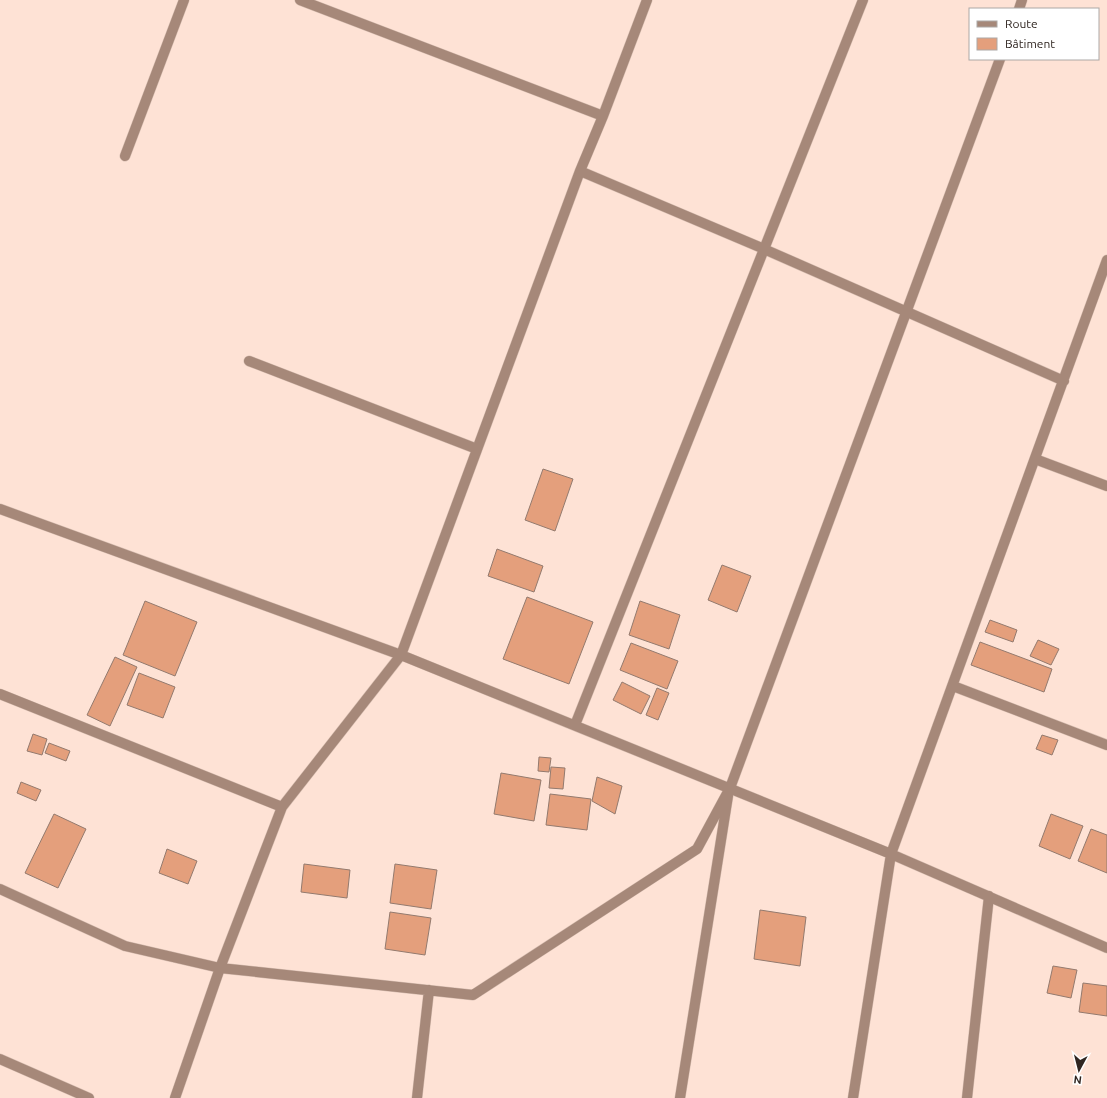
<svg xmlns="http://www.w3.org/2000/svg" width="1107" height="1098" font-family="Ubuntu,sans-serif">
<rect width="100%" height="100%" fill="#fee2d5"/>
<path fill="#e49f7c" stroke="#937a6e" d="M543 469 573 479 555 531 525 520Z
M497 549 543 566 534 592 488 576Z
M722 565 751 576 737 612 708 600Z
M527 597 593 622 569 684 503 659Z
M145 601 197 622 175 676 123 655Z
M640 601 680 615 669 649 629 635Z
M990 620 1017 630 1013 642 985 632Z
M1038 640 1059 649 1051 665 1030 656Z
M980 642 1052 669 1044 692 971 665Z
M631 643 678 661 667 689 620 670Z
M115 657 137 667 110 726 87 715Z
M139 673 175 687 163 718 127 705Z
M622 682 650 696 641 714 613 700Z
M657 688 669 693 658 720 646 715Z
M33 734 47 739 42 755 27 751Z
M1042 735 1058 740 1052 755 1036 749Z
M49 743 70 751 66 761 45 753Z
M539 757 551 758 549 772 538 771Z
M551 767 565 768 563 789 549 788Z
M501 773 541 780 534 821 494 814Z
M597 777 622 786 615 814 592 801Z
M21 782 41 790 36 801 17 793Z
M550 794 591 799 587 830 546 825Z
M54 814 86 829 58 888 25 873Z
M1051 814 1083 826 1070 859 1039 846Z
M1091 829 1107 835V873L1078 861Z
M167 849 197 861 188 884 159 873Z
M304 864 350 870 347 898 301 892Z
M395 864 437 870 431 909 390 903Z
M760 910 806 917 800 966 754 959Z
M390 912 431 918 425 955 385 949Z
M1053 966 1077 970 1071 998 1047 993Z
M1083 983 1107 986V1016L1079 1012Z"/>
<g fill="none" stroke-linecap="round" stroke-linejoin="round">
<defs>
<path id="minor" d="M300 0 603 116
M1019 9 1022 0
M125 156 184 0
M580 171 764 249 1064 381
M249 361 477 449
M1035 459 1107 486
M0 509 401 655 891 854 1107 948
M953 686 1107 745
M0 694 282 807 220 968 175 1098
M575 725 863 0
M282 807 401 655 580 171 603 116 647 0
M0 889 125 946 220 968 473 995 697 849 730 788 1000 59
M0 1059 89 1098
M417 1098 429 990
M680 1098 728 796
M853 1098 891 854 1107 260
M967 1098 989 896"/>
</defs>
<use href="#minor" stroke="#d9c0b4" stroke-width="11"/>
<use href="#minor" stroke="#a68879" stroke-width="10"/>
</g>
<rect x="969" y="8" width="130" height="52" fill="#ffffff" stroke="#aca8a6"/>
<rect x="977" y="21" width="20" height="6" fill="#a68879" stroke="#aca8a6"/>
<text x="1005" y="28" font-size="12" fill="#2f2520">Route</text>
<rect x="977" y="38" width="20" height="12" fill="#e49f7c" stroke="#aca8a6"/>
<text x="1005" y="48" font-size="12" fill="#2f2520">Bâtiment</text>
<g transform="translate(1079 1070) rotate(187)" stroke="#ffffff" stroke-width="3" paint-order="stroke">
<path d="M0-3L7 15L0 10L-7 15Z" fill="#2f2520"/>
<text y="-6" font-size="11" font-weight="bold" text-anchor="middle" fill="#2f2520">N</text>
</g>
</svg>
